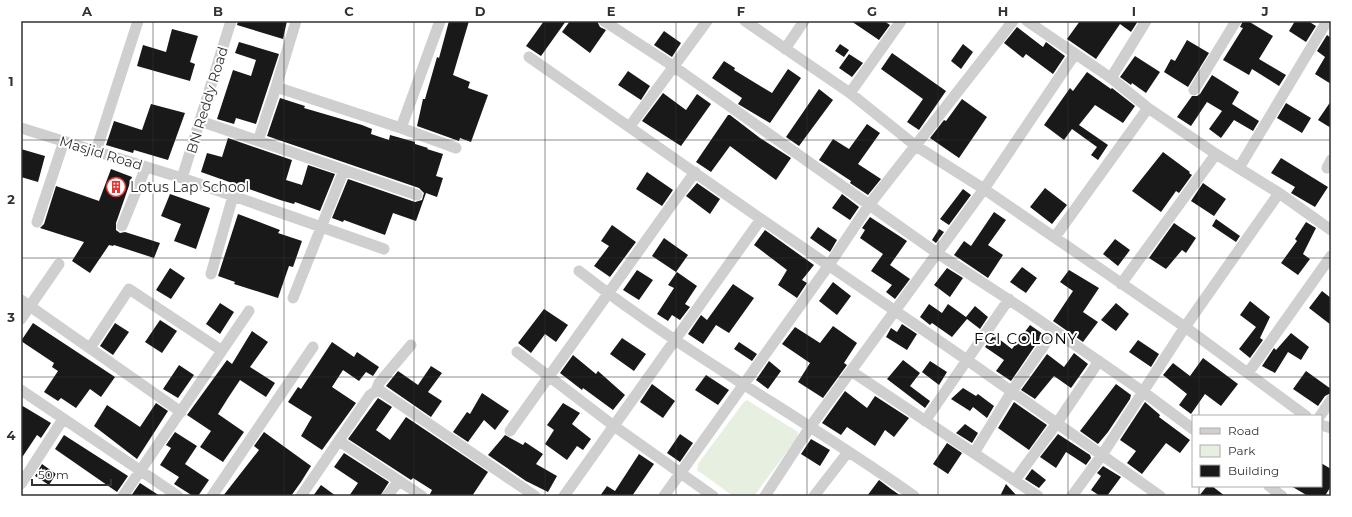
<svg xmlns="http://www.w3.org/2000/svg" width="1352" height="517" font-family="Montserrat,sans-serif">
<rect width="100%" height="100%" fill="#fff"/>
<path fill="#e6efe0" d="M747 400 798 432 797 438 754 496H733L697 470 698 464 743 403Z"/>
<path fill="#191919" d="M238 21H287L283 39 237 25Z
M449 21H469L453 75 470 82 468 88 488 95 471 142 460 138 459 141 417 126 423 99H425L437 57 439 58Z
M544 21H566L541 56 526 46Z
M570 21H597L600 27 606 30 590 53 562 32Z
M851 21H884L890 25 879 40Z
M1080 21H1138L1131 32 1120 24 1096 59 1067 39Z
M1243 21H1248L1273 36 1259 59 1286 75 1279 86 1252 69 1249 75 1223 60 1243 28 1240 27Z
M1295 21H1308L1316 26 1306 42 1289 31Z
M1017 27 1043 47 1046 42 1065 56 1053 74 1026 54 1023 58 1004 43Z
M172 29 198 36 190 62 195 64 190 81 137 66 143 45 166 52Z
M664 31 681 43 672 57 654 45Z
M1327 35 1331 38V84L1315 74 1325 57 1317 51Z
M1187 40 1209 53 1188 87 1164 72 1171 59 1175 61Z
M239 42 279 54 256 124 236 118 234 124 217 119 233 70 251 76 256 60 235 53Z
M840 44 849 50 844 57 835 51Z
M963 44 973 52 961 69 951 61Z
M892 53 946 91 919 130 907 122 923 99 881 69Z
M849 54 863 63 852 77 839 68Z
M1135 56 1160 72 1146 93 1132 83 1131 85 1120 77Z
M724 61 735 68 734 70 772 93 788 69 801 78 770 123 738 104 742 98 712 78Z
M628 71 650 86 641 100 618 85Z
M1087 72 1111 89 1112 88 1135 106 1123 123 1095 105 1079 125 1108 145 1098 160 1091 155 1097 147 1072 129 1064 140 1044 125 1070 88 1073 91Z
M1212 75 1239 92 1232 104 1259 121 1253 131 1234 120 1221 138 1209 129 1222 111 1207 102 1191 126 1177 117 1192 96H1197L1200 94Z
M819 89 833 100 799 146 786 137Z
M663 93 686 110 697 94 711 104 681 146 642 121Z
M280 98 305 106 304 108 362 125 372 129 371 134 389 140 390 135 415 142V144L428 148 427 149 443 154 436 176 443 178 437 197 426 193 416 221 393 213 385 235 344 220 343 222 332 218 348 179 415 202 422 200 424 193 419 188 267 136Z
M962 99 987 117 959 158 930 138 944 120 946 121Z
M1331 101V128L1318 120Z
M1286 103 1311 118 1302 133 1277 118Z
M151 104 185 113 168 160 134 150 133 153 106 145 114 121 142 130Z
M728 115H730L760 138 791 158 776 180 730 146 711 172 696 162Z
M867 124 880 133 858 164 881 179 868 195 850 183 851 181 819 160 833 139 849 149Z
M228 138 292 160 286 180 302 185 308 165 335 174 320 211 295 202 294 204 280 200 201 172 207 153 222 157Z
M21 149 45 156 38 182 21 177Z
M1163 152 1190 172 1189 173 1192 175 1179 193 1176 191 1161 212 1132 191Z
M1281 158 1328 187 1315 207 1291 193 1295 187 1271 173Z
M111 169 132 177 116 223V230L120 233 125 232 160 243 154 258 114 245 113 246 109 245 90 273 72 261 84 242 40 228 44 224 56 186 99 201Z
M647 172 673 190 662 206 636 189Z
M697 183 720 199 710 214 686 196Z
M1203 183 1226 199 1214 216 1191 201Z
M1045 188 1067 205 1052 224 1030 207Z
M963 189 971 195 949 225 940 219Z
M170 194 210 208 196 249 174 241 181 224 161 216Z
M842 194 859 207 850 220 832 208Z
M994 212 1006 220 988 245 1003 255 988 278 954 255 964 241 971 246Z
M238 214 280 230 278 233 302 241 293 267 289 266 278 298 234 284 235 282 218 276Z
M870 217 907 241 890 265 910 279 895 299 886 292 892 285 871 271 883 254 860 238 865 230 862 228Z
M1216 219 1240 236 1236 242 1212 226Z
M1306 222 1316 228 1303 254 1310 259 1298 275 1281 263 1297 241 1295 239Z
M1174 223 1196 238 1186 253 1182 250 1166 269 1149 258Z
M612 225 636 242 610 277 594 266 609 246 601 241Z
M818 227 837 240 830 252 810 238Z
M939 229 944 232 936 243 932 240Z
M765 230 814 265 802 280 807 283 797 298 778 285 787 270 754 245Z
M664 238 688 255 676 272 652 256Z
M1115 239 1130 250 1118 266 1103 254Z
M1022 267 1037 278 1026 293 1010 282Z
M170 268 185 278 171 299 156 290Z
M947 268 963 278 950 297 934 285Z
M637 270 653 280 639 300 623 290Z
M1069 270 1099 288 1083 312 1098 322 1083 342 1053 321 1073 291 1060 282Z
M677 272 697 286 685 304 690 307 680 320 672 315 668 321 657 314 674 288 668 285Z
M833 282 851 296 837 315 819 301Z
M733 284 754 298 729 333 716 325 703 344 688 334 701 315 707 320Z
M1322 291 1331 298V325L1309 308Z
M1250 301 1270 317 1260 338 1263 340 1250 358 1239 349 1256 327 1240 315Z
M220 303 234 312 220 334 206 324Z
M1116 303 1129 314 1116 331 1101 320Z
M929 304 942 313 948 304 966 317 975 306 988 317 980 329 967 319 952 337 932 323 930 325 920 317Z
M544 309 568 325 556 342 545 334 531 353 518 343Z
M160 320 177 331 162 353 145 342Z
M33 323 115 377 101 397 90 389 76 408 61 398 58 401 44 392 58 371 52 367 54 363 21 341Z
M115 323 129 332 113 355 100 346Z
M902 324 917 334 907 350 886 337 891 328 897 332Z
M1030 325 1043 334 1011 381 996 371 1004 360 985 347 994 335 1012 349Z
M833 326 857 343 844 363 847 365 823 398 798 382 810 363 782 344 795 327 820 343Z
M252 331 268 342 250 367 275 383 266 397 240 380 228 398 218 414 244 432 223 462 200 447 211 431 187 415 227 360 232 364Z
M1291 333 1309 347 1301 360 1288 352 1275 373 1262 366 1274 348 1276 350Z
M622 338 646 354 634 371 610 354Z
M1138 340 1159 354 1151 367 1129 352Z
M332 342 354 357 357 352 379 367 373 376 366 372 359 381 343 370 332 387 356 403 322 450 301 436 312 417 288 402 298 387 301 389Z
M739 342 757 354 752 361 734 349Z
M1074 353 1088 364 1071 388 1054 376 1035 399 1021 390 1047 354 1064 367Z
M573 355 596 374 598 371 625 395 613 410 583 388 582 390 560 373Z
M1203 358 1238 384 1221 406 1205 394 1191 414 1179 405 1187 394 1163 375 1173 363 1190 376Z
M903 360 920 373 910 386 930 401 925 408 887 379Z
M769 361 781 371 768 389 756 380Z
M930 361 947 372 939 385 922 372Z
M179 365 194 375 178 398 163 389Z
M431 366 442 373 428 392 442 401 431 417 386 386 398 371 418 385Z
M1306 371 1331 389V393L1325 396 1318 406 1293 389Z
M706 375 729 390 718 405 695 390Z
M652 384 675 401 663 418 640 402Z
M1116 384 1131 395 1130 399 1108 432 1098 444 1080 431Z
M963 388 976 396 978 394 994 406 987 418 973 407 970 411 951 399Z
M845 391 867 408 875 396 909 418 894 437 885 430 875 446 847 427 841 435 822 423Z
M482 393 509 411 495 430 484 420 468 442 453 432 467 412 470 414Z
M378 398 392 407 376 430 390 440 406 417 488 472 472 496H429L432 490 413 478 411 480 348 439Z
M1014 402 1047 425 1029 450 998 428Z
M1145 402 1160 415 1159 417 1190 440 1180 453 1166 443 1142 474 1127 463 1136 451 1120 440Z
M156 403 168 411 137 459 94 426 107 405 140 427Z
M563 403 580 413 572 424 591 439 583 450 577 446 567 460 545 444 554 430 547 425Z
M21 405 51 423 41 438 37 435 21 459Z
M965 424 978 433 972 443 956 433Z
M175 432 197 446 185 464 209 480 198 496H193L174 484 179 477 160 465 171 448 166 445Z
M264 432 311 466 301 482 291 496H223L259 450 254 446Z
M680 434 693 443 680 462 667 453Z
M1058 434 1090 455 1091 458 1086 465 1066 452 1056 468 1040 457Z
M64 435 128 476 117 492 55 449Z
M505 435 523 445 525 442 543 454 536 464 557 476 548 492 526 481 488 455Z
M811 439 830 450 820 466 801 454Z
M947 443 962 453 948 474 933 464Z
M344 453 389 482 380 496H349L358 483 334 467Z
M639 454 654 464 632 496H600L607 486 615 491Z
M1321 463 1331 469V486L1325 496H1308L1291 486H1321Z
M42 464 56 474 49 485 35 476Z
M1103 466 1121 477 1107 496H1100L1091 490 1101 476 1097 473Z
M1032 469 1046 480 1039 488 1025 479Z
M879 480 891 489 901 496H867Z
M140 483 160 496H131Z
M1006 484 1017 496H1000Z
M321 485 336 496H313Z
M1207 486H1212L1225 496H1199Z"/>
<g fill="none" stroke-linecap="round" stroke-linejoin="round">
<path stroke="#cfcfcf" stroke-width="11" d="M604 21 673 66 937 253 1023 309 1142 391 1193 429
M745 21 850 93 916 146 984 189 1185 327 1306 416
M1027 21 1111 78 1148 108 1216 154 1279 193 1331 230
M785 49 804 21
M529 57 761 219 967 360 1160 496
M1111 78 1146 21
M276 87 296 21
M1194 90 1236 21
M850 93 901 21
M200 121 417 195
M630 126 707 21
M21 128 182 178 384 249
M401 128 440 21
M258 141 276 87 401 128 456 148
M96 151 138 21
M1239 168 1327 21
M1327 168 1331 160
M182 178 231 21
M37 222 64 141
M122 226 146 167
M1055 237 1148 108
M579 271C685 354 804 418 914 496
M211 274 233 196
M1121 284 1216 154
M293 298 344 170
M21 300 181 412
M21 319 59 264
M90 348 129 289 221 350
M517 352 614 426 713 496
M851 371 1038 496
M1248 373 1331 256
M21 390 178 496
M376 391 379 383 411 345
M1320 416 1331 400
M925 421 1009 299
M1321 425 1331 428
M510 431 695 172
M339 441 422 496
M974 453 1012 391 1054 331
M1015 480 1057 423 1099 361
M21 484 63 419
M1269 486 1282 496
M123 496 249 311
M212 496 313 347
M301 496 370 395 376 391 382 392 535 496
M387 496 399 481
M564 496 761 219
M664 496 829 265 869 205 1013 21
M765 496 810 427 984 189 1075 54
M814 496 848 452
M1072 496 1102 455 1185 327 1279 193"/>
</g>
<path fill="none" stroke="#323232" stroke-width="1" stroke-opacity="0.55" d="M153 21V496M284 21V496M414 21V496M545 21V496M676 21V496M807 21V496M938 21V496M1068 21V496M1199 21V416M21 140H1331M21 258H1331M21 377H1331M1199 486V496"/>
<defs>
<symbol id="building-ring" viewBox="-11 -11 22 22"><circle r="9.5" fill="#fff" stroke="#ed332f" stroke-width="1.5"/><path d="M-4-6H4V6H1V3H-1V6H-4ZM-2.5-4.3h1.7v1.8h-1.7ZM.8-4.3h1.7v1.8H.8ZM-2.5-1h1.7V.8h-1.7ZM.8-1h1.7V.8H.8Z" fill="#ed332f"/></symbol>
</defs>
<g fill-rule="evenodd">
<use href="#building-ring" x="105" y="176" width="22" height="22"/>
</g>
<g text-anchor="middle" stroke-width="4" stroke-linejoin="round" paint-order="stroke">
<g font-size="14" fill="#323232" stroke="#fff">
<text transform="translate(207 100) rotate(-73)" y="5">BN Reddy Road</text>
<text transform="translate(101 153) rotate(17)" y="5">Masjid Road</text>
</g>
<g font-size="14" fill="#323232" stroke="#fff" text-anchor="start">
<text x="130" y="192">Lotus Lap School</text>
</g>
<g font-size="15" letter-spacing="1" fill="#000" stroke="#fff">
<text x="1026" y="344">FCI COLONY</text>
</g>
</g>
<rect width="1352" height="517" fill="none" stroke="#ffffff" stroke-width="44"/>
<rect x="1192" y="415" width="130" height="72" fill="#ffffff" stroke="#adadad"/>
<rect x="1200" y="428" width="20" height="6" fill="#cfcfcf" stroke="#adadad"/>
<text x="1228" y="435" font-size="12" fill="#323232">Road</text>
<rect x="1200" y="445" width="20" height="12" fill="#e6efe0" stroke="#adadad"/>
<text x="1228" y="455" font-size="12" fill="#323232">Park</text>
<rect x="1200" y="465" width="20" height="12" fill="#191919" stroke="#adadad"/>
<text x="1228" y="475" font-size="12" fill="#323232">Building</text>
<path d="M32 479v6h79v-6" fill="none" stroke="#323232" stroke-width="2"/>
<text x="38" y="479" font-size="12" fill="#323232" stroke="#ffffff" stroke-width="3" paint-order="stroke">50 m</text>
<rect x="22" y="22" width="1308" height="473" fill="none" stroke="#323232" stroke-width="1.5"/>
<g font-size="13" text-anchor="middle" font-weight="bold" fill="#323232">
<text x="87" y="16">A</text>
<text x="218" y="16">B</text>
<text x="349" y="16">C</text>
<text x="480" y="16">D</text>
<text x="611" y="16">E</text>
<text x="741" y="16">F</text>
<text x="872" y="16">G</text>
<text x="1003" y="16">H</text>
<text x="1134" y="16">I</text>
<text x="1265" y="16">J</text>
<text x="11" y="86">1</text>
<text x="11" y="204">2</text>
<text x="11" y="322">3</text>
<text x="11" y="440">4</text>
</g>
</svg>
